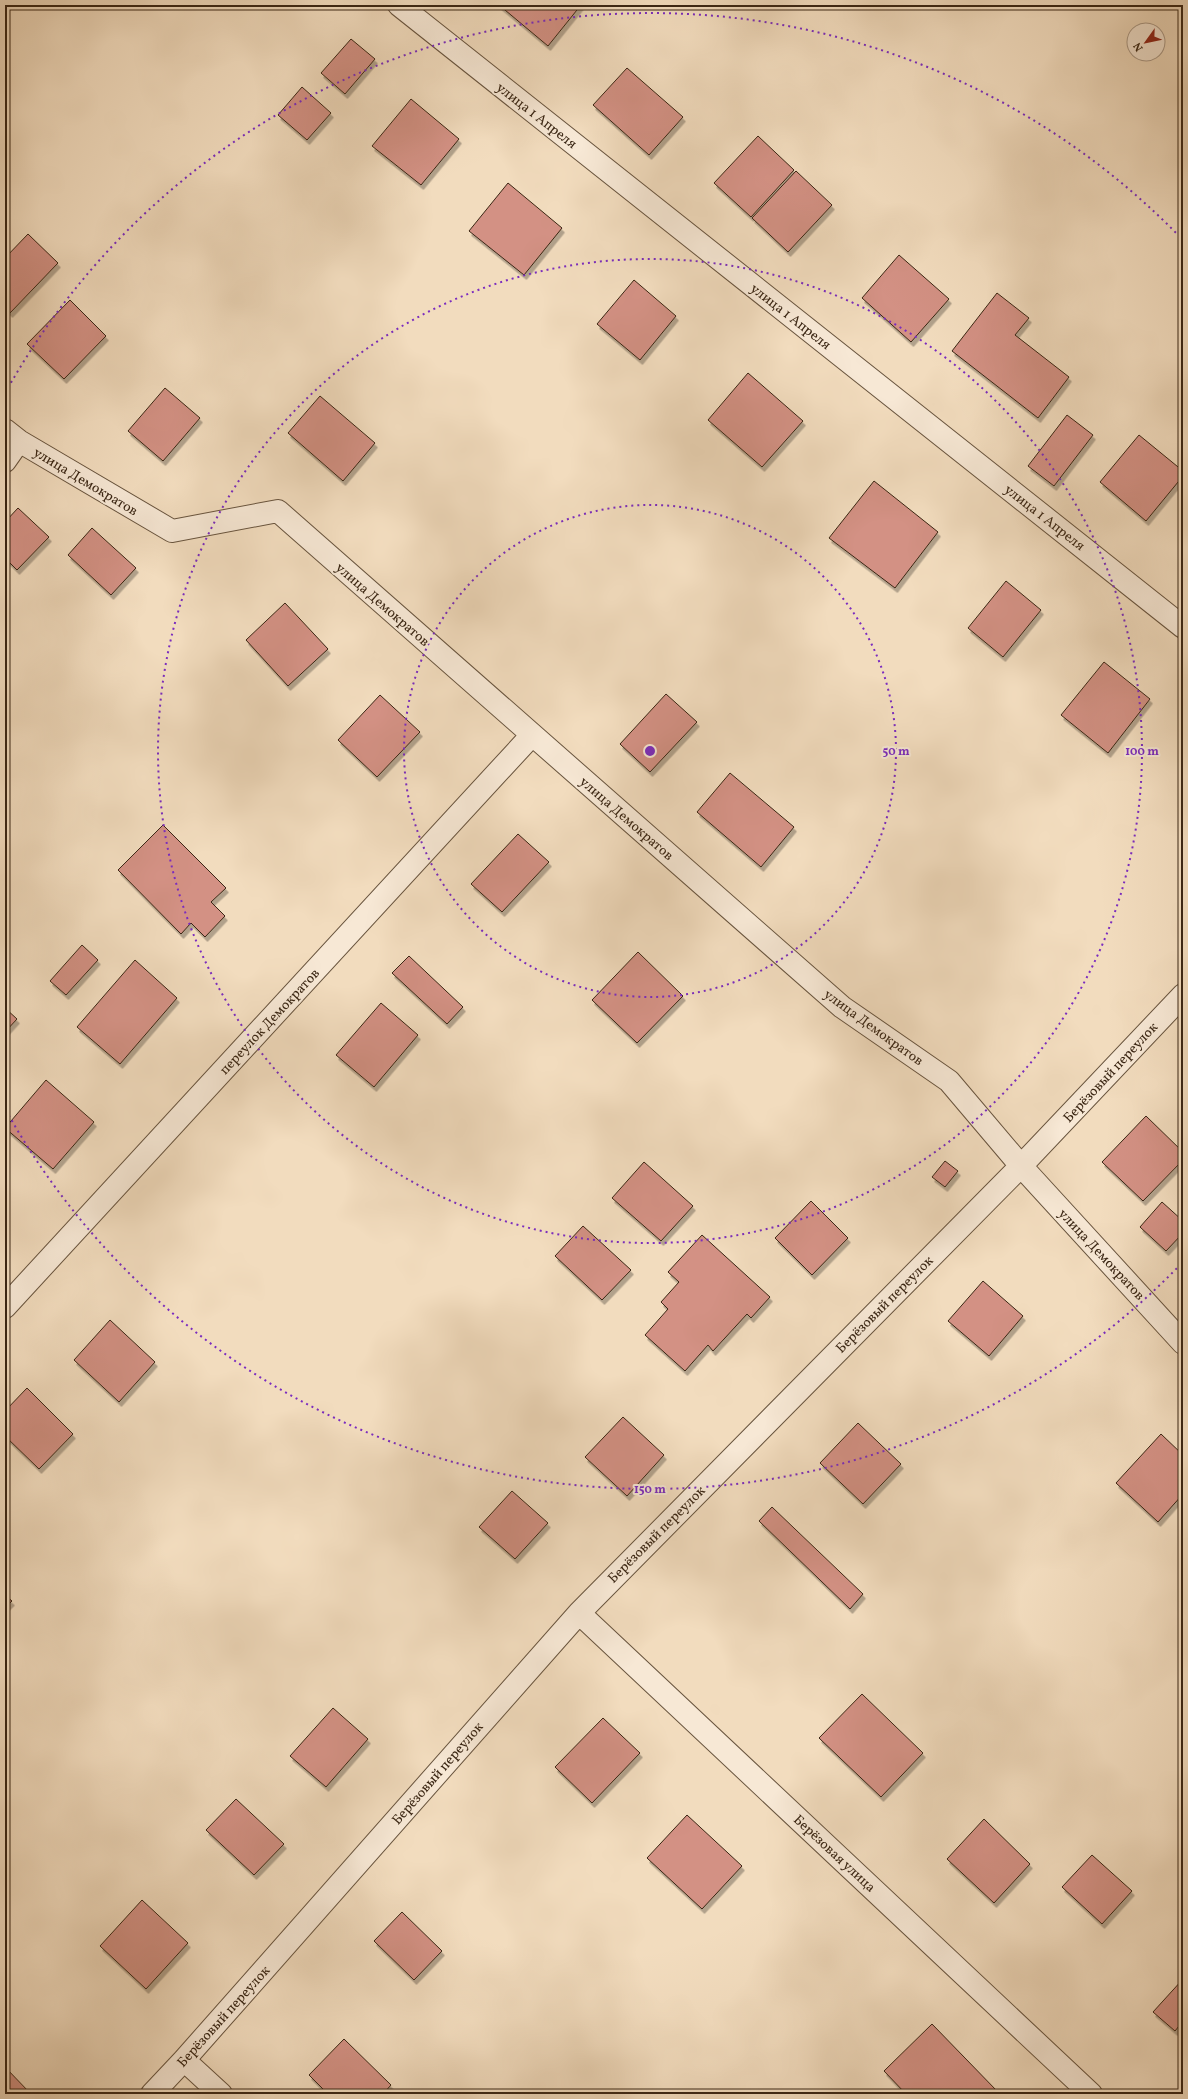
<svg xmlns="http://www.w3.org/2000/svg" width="1188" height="2099" font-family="Vollkorn,serif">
<defs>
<filter id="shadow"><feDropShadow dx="2.5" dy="4.5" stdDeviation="0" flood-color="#0004"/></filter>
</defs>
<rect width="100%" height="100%" fill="#f2dcbe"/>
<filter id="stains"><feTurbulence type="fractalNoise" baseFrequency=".005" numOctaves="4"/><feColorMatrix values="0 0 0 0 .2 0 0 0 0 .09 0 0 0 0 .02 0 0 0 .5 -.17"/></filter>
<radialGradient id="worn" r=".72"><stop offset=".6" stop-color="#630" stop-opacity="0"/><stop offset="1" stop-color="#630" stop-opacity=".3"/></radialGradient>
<path fill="#d39184" stroke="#3a2614" filter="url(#shadow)" d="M499 5H581L548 46Z
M351 39 375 59 345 94 321 73Z
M627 68 683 117 649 155 593 105Z
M302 87 331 113 307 140 278 115Z
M411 99 459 139 421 185 372 146Z
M758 136 794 170 751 217 714 183Z
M796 171 832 205 788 252 752 218Z
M508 183 562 228 524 275 469 231Z
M28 234 58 263 10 313 5 308V258Z
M899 255 949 299 911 342 862 298Z
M634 280 676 316 640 360 597 324Z
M997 293 1029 318 1015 335 1069 377 1038 418 952 351Z
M70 300 106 336 64 379 27 344Z
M748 373 803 421 762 467 708 420Z
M165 388 200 418 163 461 128 431Z
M320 396 375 443 343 481 288 433Z
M1067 415 1093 435 1054 486 1028 466Z
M1139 435 1183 471V476L1146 521 1100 482Z
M874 481 938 532 895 588 829 538Z
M18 508 49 537 17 570 5 558V522Z
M92 528 136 568 111 595 68 555Z
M1006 581 1041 610 1003 657 968 628Z
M285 603 328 649 288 686 246 640Z
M1104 662 1150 699 1108 753 1061 715Z
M666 694 697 722 650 772 620 744Z
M380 695 420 732 377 777 338 740Z
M730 773 794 827 761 867 697 812Z
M163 825 226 888 211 902 225 916 205 937 191 923 181 934 118 870Z
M518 834 549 862 502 912 471 884Z
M82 945 98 960 66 995 50 981Z
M638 952 683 996 637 1043 592 1000Z
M409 956 463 1007 447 1024 392 973Z
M135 960 177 998 120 1064 77 1027Z
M381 1003 418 1035 374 1087 336 1055Z
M5 1008 17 1019 5 1032Z
M46 1080 94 1122 53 1169 5 1128Z
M1146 1116 1183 1152V1160L1143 1201 1102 1162Z
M945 1161 958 1171 945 1187 932 1177Z
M644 1162 693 1206 661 1241 612 1198Z
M811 1201 848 1238 812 1275 775 1238Z
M1162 1202 1183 1221V1233L1166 1251 1140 1227Z
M583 1226 631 1270 602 1300 555 1256Z
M702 1235 770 1297 751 1318 747 1314 713 1351 708 1345 685 1371 645 1335 668 1309 661 1302 679 1282 668 1272Z
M983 1281 1023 1316 989 1356 948 1321Z
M110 1320 155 1362 119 1402 74 1360Z
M27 1388 73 1434 39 1469 5 1436V1411Z
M623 1417 664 1455 627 1496 585 1457Z
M858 1423 901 1464 863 1504 820 1463Z
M1161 1434 1183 1455V1494L1158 1522 1116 1483Z
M512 1491 548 1523 515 1559 479 1527Z
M772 1507 863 1594 850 1609 759 1521Z
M5 1595 12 1601 5 1608Z
M862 1694 923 1753 881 1797 819 1738Z
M333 1708 368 1739 326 1787 290 1756Z
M603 1718 640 1753 592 1803 555 1767Z
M236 1799 284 1844 254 1875 206 1830Z
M687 1815 742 1866 702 1909 647 1858Z
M984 1819 1030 1864 994 1903 947 1859Z
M1092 1855 1132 1891 1102 1924 1062 1887Z
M142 1900 188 1943 146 1989 100 1946Z
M402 1912 442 1951 414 1980 374 1941Z
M1183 1979V2021L1175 2031 1153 2012Z
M932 2024 997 2091 994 2094H906L884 2071Z
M344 2039 391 2085 383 2094H328L309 2075Z
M5 2067 30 2093 28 2094H5Z"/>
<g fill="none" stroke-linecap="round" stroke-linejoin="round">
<defs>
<path id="minor" d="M399 5 1183 627
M5 430 19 441 172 531 278 511 842 1007 949 1081 1021 1166 1183 1343
M5 461 19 441
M5 1307 532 735
M579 1613 1091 2094
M184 2060 221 2094
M152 2094 184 2060 579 1613 1021 1166 1183 995"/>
</defs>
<use href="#minor" stroke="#68543e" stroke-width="24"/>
<use href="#minor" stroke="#f7e8d5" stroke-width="22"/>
</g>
<g fill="none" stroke="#7b2cbf" stroke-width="2" stroke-dasharray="2 4">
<circle cx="650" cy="751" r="246"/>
<circle cx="650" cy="751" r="492"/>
<path d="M1181 1264A738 738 0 0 1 8 1114M8 388A738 738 0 0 1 1181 238"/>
</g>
<g text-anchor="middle" stroke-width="4" stroke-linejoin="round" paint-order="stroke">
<g font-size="14" fill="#3a2614" stroke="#f7e8d5">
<text transform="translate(537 115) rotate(38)" y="5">улица 1 Апреля</text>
<text transform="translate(791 316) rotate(38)" y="5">улица 1 Апреля</text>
<text transform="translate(86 481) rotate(31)" y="5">улица Демократов</text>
<text transform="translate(1045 517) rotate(38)" y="5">улица 1 Апреля</text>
<text transform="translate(383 604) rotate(41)" y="5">улица Демократов</text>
<text transform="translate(627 818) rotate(41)" y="5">улица Демократов</text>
<text transform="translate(269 1021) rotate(-47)" y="5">переулок Демократов</text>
<text transform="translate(874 1027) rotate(36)" y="5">улица Демократов</text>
<text transform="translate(1110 1072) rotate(-47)" y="5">Берёзовый переулок</text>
<text transform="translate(1102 1254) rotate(47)" y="5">улица Демократов</text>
<text transform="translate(884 1304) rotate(-45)" y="5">Берёзовый переулок</text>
<text transform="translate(656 1534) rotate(-45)" y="5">Берёзовый переулок</text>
<text transform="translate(437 1773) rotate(-49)" y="5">Берёзовый переулок</text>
<text transform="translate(835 1853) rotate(43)" y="5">Берёзовая улица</text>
<text transform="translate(223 2016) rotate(-48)" y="5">Берёзовый переулок</text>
</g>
</g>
<circle cx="650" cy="751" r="6" fill="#7b2cbf" stroke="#f7e8d5" stroke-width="2"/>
<g font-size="12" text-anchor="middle" font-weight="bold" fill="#7b2cbf" stroke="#f7e8d5" stroke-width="4" stroke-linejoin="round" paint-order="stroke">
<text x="896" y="755">50 m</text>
<text x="1142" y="755">100 m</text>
<text x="650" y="1493">150 m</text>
</g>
<rect width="1188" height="2099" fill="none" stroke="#f2dcbe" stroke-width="20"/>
<rect x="6" y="6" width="1176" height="2087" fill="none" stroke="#3a2614" stroke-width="2"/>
<rect x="10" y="10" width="1168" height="2079" fill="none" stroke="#3a2614"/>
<g transform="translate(1146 42) rotate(237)"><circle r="19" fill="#f7e8d5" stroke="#ab9a88"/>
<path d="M0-3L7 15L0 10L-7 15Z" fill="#8f2418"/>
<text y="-6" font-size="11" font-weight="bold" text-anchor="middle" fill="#3a2614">N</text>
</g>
<rect width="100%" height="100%" filter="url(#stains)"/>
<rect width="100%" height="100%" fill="url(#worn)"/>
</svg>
